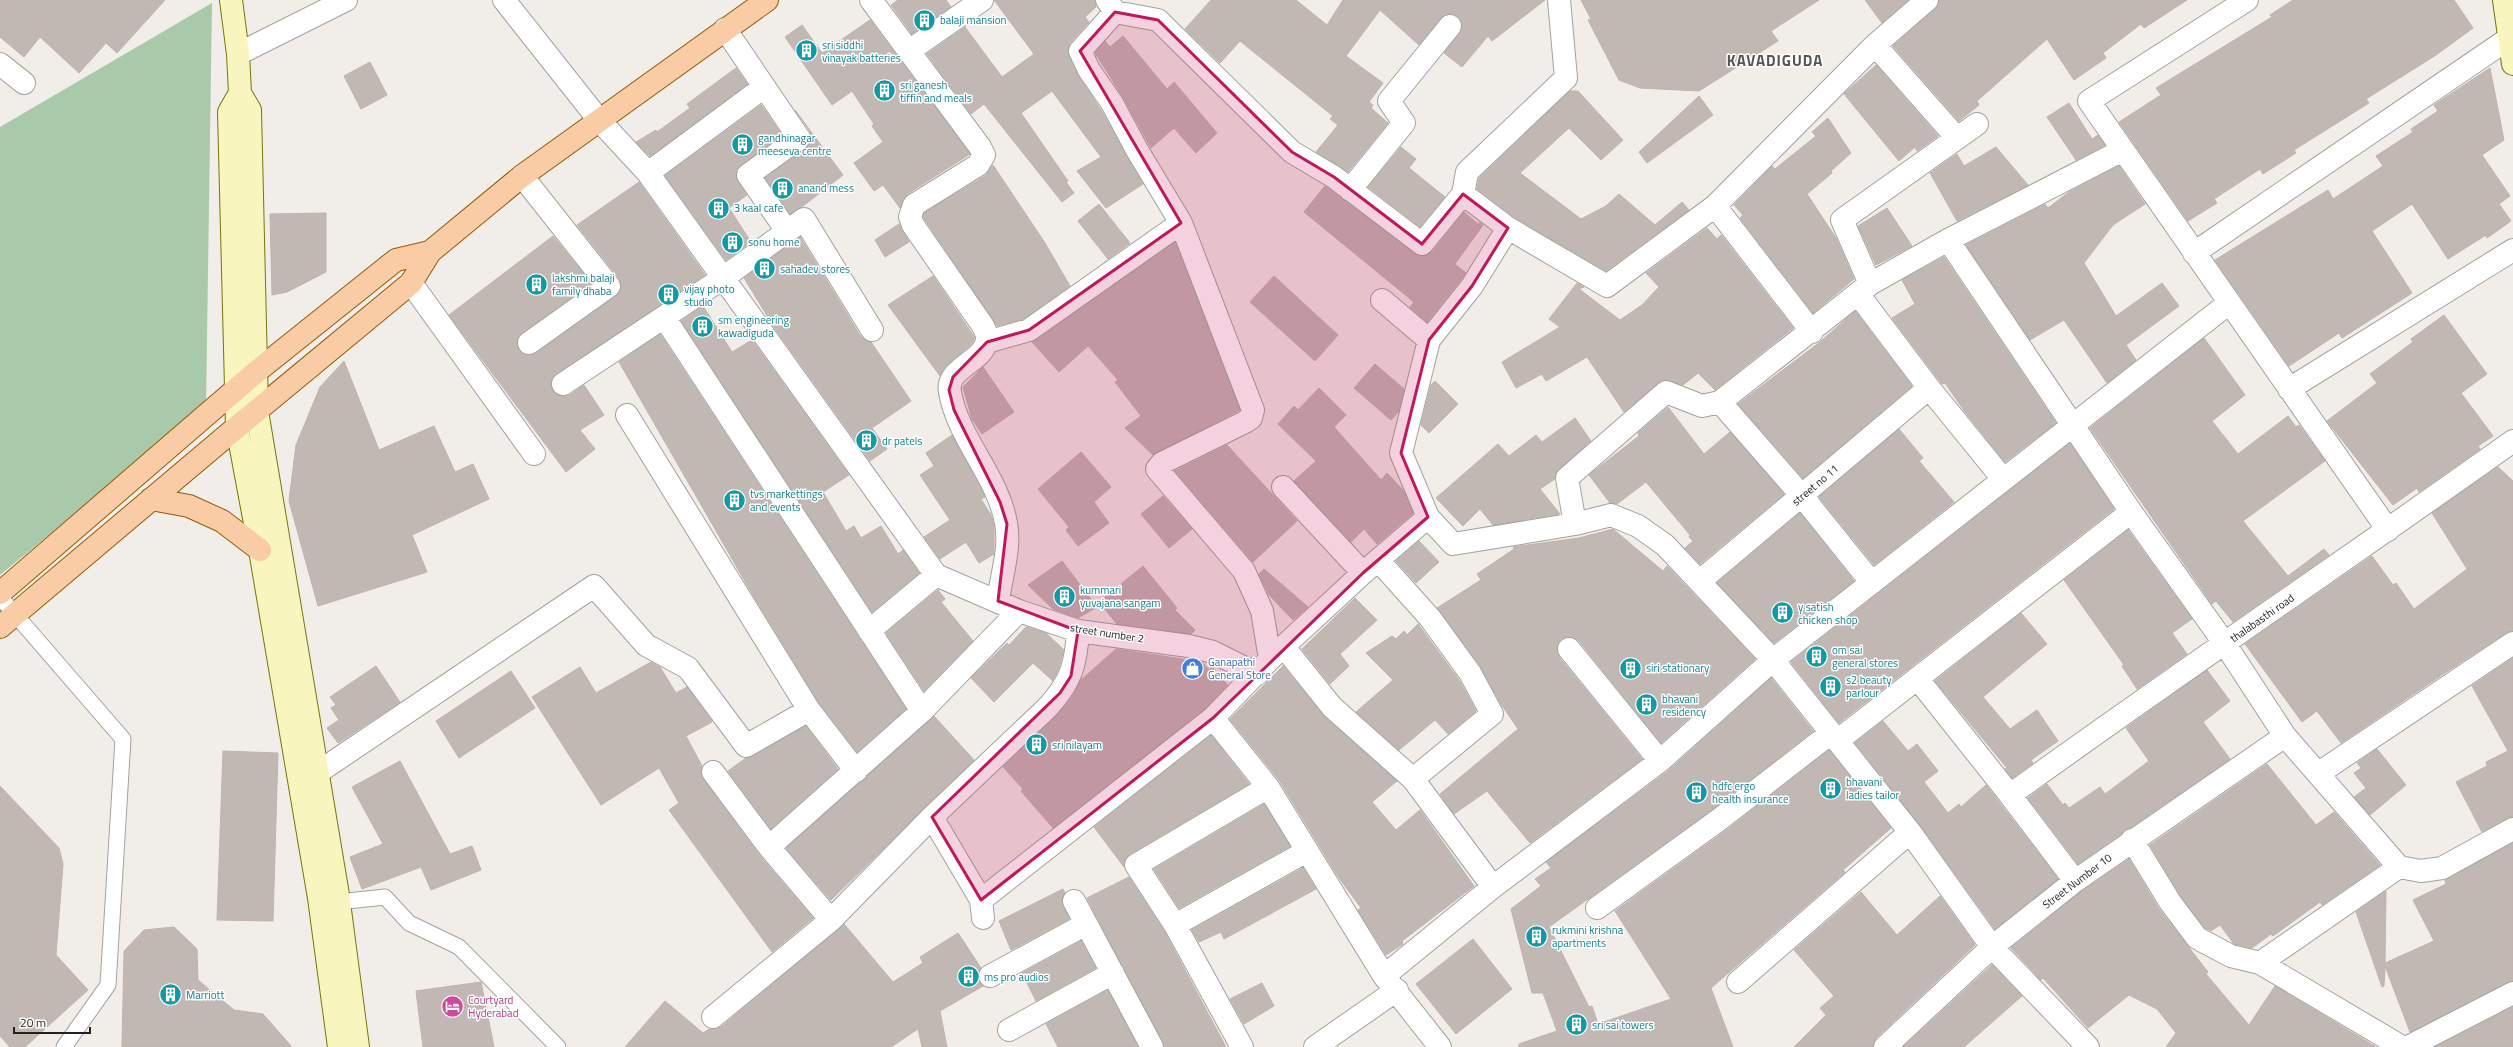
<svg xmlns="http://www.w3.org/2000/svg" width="2513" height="1047" font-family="'Titillium Web',sans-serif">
<rect width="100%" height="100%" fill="#f1ede8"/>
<path fill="#a9c9ab" d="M212 3 206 406 0 575V127Z"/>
<path fill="#c1b8b4" stroke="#c2b2aa" d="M0 0H165L117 53 106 43 79 73 40 37 24 57 0 37Z
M898 0H946L951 7 912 34 891 5Z
M994 0H1095L1096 7 1085 17 1089 22 1070 43 1068 50 1069 56 1078 75 1101 110 1143 184 1106 208 1077 171 1101 157 1052 91 1021 113 1068 181 1066 182 1074 193 1062 202 984 104 971 114 927 54 965 27 1002 77 1034 54Z
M1211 0H1296L1327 25 1343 0H1545L1492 41 1488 36 1462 67 1444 53 1462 28V22L1458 16 1446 14 1441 18 1419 45 1380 10 1346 56 1383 83 1369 102 1373 105 1371 108 1388 123 1348 172 1316 152 1338 125 1330 119 1333 116 1240 41 1220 63 1185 29Z
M1581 0H1819L1771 31 1778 41 1699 91 1640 88 1619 80 1588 20 1591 19Z
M1865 0H1908L1882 23Z
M1939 0H2187L2144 28 2141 24 2103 53 2106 58 2074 80 2047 39 1977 101 1979 105 1959 121 1893 46 1935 9Z
M2293 0H2454L2473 28 2436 55 2366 99 2369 103 2294 150 2296 153 2263 174 2260 169 2214 199 2217 203 2188 221 2119 122 2161 95 2156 88 2272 17 2270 15Z
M870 20 970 154 907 194 900 208 883 185 874 191 854 163 883 142 872 126 874 124 852 91 832 105 785 37 802 25 822 53Z
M1123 36 1167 89 1174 82 1217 133 1196 153 1174 128 1151 148 1123 97 1095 53 1105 41 1110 47Z
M370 62 387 95 361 109 344 76Z
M1876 65 1938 136 1917 151 1915 147 1899 161 1844 94Z
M736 68 747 84 650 156 636 142 656 130 657 132 690 108 687 104Z
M2490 68 2504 140 2482 155 2510 196 2499 204 2511 221 2487 238 2486 235 2448 259 2412 204 2372 231 2412 293 2342 338 2339 333 2289 366 2215 260 2328 190 2333 199 2383 166 2376 156 2413 132 2411 129 2438 111 2434 105Z
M1570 91H1578L1623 140 1601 160 1569 128 1520 173 1581 219 1606 206 1619 194 1655 225 1682 202 1689 210 1606 271 1515 218 1477 189 1479 178Z
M1699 96 1713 115 1647 163 1639 152Z
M2069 103 2092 139 2098 135 2105 145 2076 160 2047 117Z
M761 105 782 135 736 170 738 182 747 195 729 208 751 242 726 260 665 176Z
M795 110 843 175 803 206 790 214 765 178 810 143V131Z
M1828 118 1851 153 1831 171 1832 173 1807 194 1836 238 1854 279 1813 313 1740 218 1743 215 1734 205 1772 166 1775 169 1816 136 1812 132Z
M1401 147 1416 159 1409 168 1445 197 1420 227 1368 187Z
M1996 147 2028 185 1957 221 1930 173 1957 154 1964 166Z
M993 165 1045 243 1070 286 1024 319 997 326 923 217 924 213 985 176Z
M2119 166 2145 204 2113 225 2084 263 2116 316 2162 283 2179 306 2126 345 2136 360 2107 383 2064 320 2030 340 1966 245 2045 204 2048 208 2069 192Z
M639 182 705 275 552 378 551 385 558 395H570L584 385 604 415 580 430 595 449 566 472 449 315 553 236 591 283 518 337 517 345 519 351 530 355 536 353 620 291 621 285 619 278 577 225Z
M1325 186 1420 256 1432 252 1464 212 1479 225V222L1483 225 1455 264 1466 273 1427 322 1410 307 1414 302 1304 212Z
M1099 204 1130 243 1108 259 1078 221Z
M1887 208 1912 246 1876 265 1858 226Z
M326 213V272L287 292 272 295 270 214Z
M899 224 909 242 885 257 875 240Z
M1707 228 1717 239 1721 235 1793 328 1715 390 1698 373 1683 385 1663 380 1624 412 1587 357 1546 381 1542 374 1516 388 1502 362 1560 327 1549 319 1577 283 1584 287 1579 289 1620 320 1642 305 1659 287 1646 273Z
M800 237 861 337 871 342 911 401 872 428 887 449 870 461 774 327 744 278Z
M1175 242 1240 410 1153 455 1125 428 1141 416 1115 382 1118 380 1088 346 1059 372 1032 342Z
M1944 257 2056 423 2005 462 1965 412 1945 383 1942 384 1892 318 1915 304 1902 280Z
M933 276 975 338 970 345 944 368 940 376 888 305Z
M1274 276 1338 335 1315 361 1250 302Z
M703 306 732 352 752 340 849 475 823 492 846 531 854 526 861 538 881 526 898 554 903 550 919 573 872 612 681 321Z
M1855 311 1912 386 1803 478 1738 404 1820 342Z
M2444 315 2487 374 2461 393 2493 436 2478 446 2480 449 2419 492 2417 488 2393 505 2327 421 2377 383 2370 374 2413 342 2411 339Z
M660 334 906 709 857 752 819 703 754 597 619 362Z
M2204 338 2245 395 2212 421 2238 454 2288 416 2296 427 2299 425 2325 461 2243 521 2288 576 2324 549 2329 555 2233 622 2216 601 2212 604 2090 428Z
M344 361 379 450 434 426 455 472 473 464 489 499 412 535 427 572 318 606 289 501 296 445 320 387Z
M1375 364 1404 389 1399 411 1391 420 1354 388Z
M983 367 1014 412 982 434 972 419 963 387Z
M1435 381 1458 404 1429 433 1421 425 1431 385Z
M1319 388 1346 415 1334 427 1381 480 1387 473 1403 490 1413 513 1377 544 1364 529 1351 542 1294 481 1316 461 1278 424 1294 406 1298 410Z
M1668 407 1704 454 1730 432 1784 494 1700 564 1685 548 1693 541 1689 537 1690 535 1646 482 1617 504 1610 503 1589 475 1639 436 1638 433Z
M1575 418 1591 441 1559 469 1555 479 1540 489 1560 514 1493 525 1480 509 1463 526 1436 498 1498 444 1509 456 1536 435 1542 442Z
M1899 429 1923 458 1919 461 1954 502 1874 565 1819 497Z
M952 435 984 494 985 497 981 499 991 515 994 525V554L979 563 966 542 940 559 924 537 950 520 920 475 934 466 926 453Z
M2070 443 2114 509 1839 723 1791 662Z
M1227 445 1297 521 1253 562 1175 471Z
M1081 452 1111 487 1094 502 1109 523 1078 546 1066 530 1069 527 1038 489Z
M2498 467 2513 481V631L2506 633 2443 674 2341 743 2317 711 2302 722 2245 644 2372 556 2393 585 2396 583 2414 609 2467 569 2432 513Z
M1163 496 1192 529 1169 548 1141 514Z
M1800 513 1854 581 1774 643 1717 583Z
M1613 529 1663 571 1667 566 1755 659 1661 743 1579 641 1573 637 1561 639 1557 645 1559 657 1642 759 1530 843 1487 791 1454 814 1440 794 1518 729 1501 704 1480 666 1437 608 1481 580 1477 574 1514 549 1513 547 1579 538Z
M2128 530 2192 619 2172 633 2187 654 2137 689 2122 666 2124 665 2064 580Z
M1419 541 1439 562 1416 583 1396 561Z
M1062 561 1097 607 1078 618 1053 609 1028 585Z
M1143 566 1177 608 1175 610 1195 630 1191 634 1117 624 1099 602Z
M1264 569 1308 607 1293 620 1269 595 1259 574Z
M938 590 945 599 941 602 973 641 924 691 886 633Z
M1355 598 1377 620 1340 654 1349 666 1330 684 1302 649Z
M2021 613 2047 644 1983 697 2010 729 2037 710 2058 741 2031 760 2033 763 2012 778 2005 769 2007 768 1935 681Z
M1418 624 1459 680 1476 711 1448 734 1435 720 1399 750 1356 712 1393 680 1366 653 1392 636 1396 639 1404 631 1407 635Z
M1026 627 1046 633 1064 650 1059 668 1053 681 1033 663 994 702 971 678 1007 643 1009 645Z
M1116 649 1202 662 1209 670 1212 667 1228 685 1205 709 1053 828 1021 791 1023 789 1003 767 1056 716 1072 697 1081 680Z
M2513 658V817L2482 832 2456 782 2487 766 2486 762 2508 751 2472 686Z
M651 662 660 667 676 693 687 687 711 720 712 722 686 736 702 766 701 773 703 779 759 855 813 918 772 952 669 810 679 803 659 768 601 805 532 697 580 667 596 693Z
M376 666 400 702 338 743 327 728 339 720 331 708 336 705 330 697Z
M1283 666 1324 716 1397 781 1372 802 1396 830 1420 810 1474 886 1402 941 1403 944 1386 955 1358 910 1361 908 1339 878 1279 780 1230 719Z
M2207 670 2230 701 2203 722 2230 759 2078 864 2028 798 2047 784 2063 805 2065 803 2069 808 2100 787 2105 794 2149 761 2126 728Z
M511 671 535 708 459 758 436 721Z
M1771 678 1813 731 1713 809 1549 927 1589 1007 1592 1006 1598 1024 1671 999 1615 911 1728 829 1829 750 1891 828 1843 870 1845 872 1711 988 1733 1047H1519V1044L1557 1031 1543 993H1532L1511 909 1541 886 1535 879 1551 868 1546 862 1668 771Z
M934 716 974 760 831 900 786 848Z
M1883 721 1908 751 1917 744 1938 771 1924 782 1948 813 1959 804 1961 807 1986 785 2058 879 1995 929 1920 825 1855 743Z
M806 726 838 769 771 829 728 771 746 758Z
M1211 735 1249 784 1130 854 1125 859 1124 867 1094 827Z
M2377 749 2406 785 2370 815 2354 797 2366 788 2354 773 2361 768 2357 763Z
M223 751 278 753 273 921 217 920Z
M400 761 450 854 472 846 481 870 431 890 421 867 362 889 350 857 383 844 352 787Z
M2267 764 2316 825 2334 812 2380 865 2322 905 2320 902 2273 936 2271 934 2252 948 2234 944 2220 925 2211 931 2205 928 2180 895 2150 845Z
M0 786 59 848 63 864 56 955 88 990 25 1047H10L0 1036Z
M1264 804 1290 846 1179 908 1154 869Z
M2513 843V981L2410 1032 2385 966 2384 986 2382 987 2356 912 2386 891 2385 963 2434 941 2413 900 2446 884 2445 880Z
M2129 859 2159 909 2208 972 2206 974 2249 1025 2275 986 2376 1047H2166L2176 1033 2157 1009 2129 995 2088 1028 2043 978 2041 980 2011 948 2082 891Z
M1303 868 1316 889 1224 939 1221 932 1199 942 1192 930Z
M1129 877 1164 931 1226 1047H1164L1087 898Z
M1063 889 1065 893 1062 901 1069 919 1011 950 999 921Z
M1861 892 1897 935 1940 896 1975 945 1876 1038 1873 1047H1794L1826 1015 1820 1008 1834 996 1794 950Z
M844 924 893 982 923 963 920 957 958 933 981 968 978 976 983 986 940 1011 947 1047H922L918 1029 891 1047H625L665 1001 703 1033 709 1029 721 1027Z
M174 927 197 949 198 980 234 1010 263 1014 292 1047H122L124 951 144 930Z
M1473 939 1512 989 1456 1034 1416 984Z
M1081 941 1096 968 1036 1001 1022 973Z
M1992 965 2022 996 1964 1047H1903Z
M481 982 494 1047H423L416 991Z
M1262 983 1274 1006 1244 1024 1230 999Z
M1108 990 1138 1047H1058L1046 1024Z
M2513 1007V1047H2435Z"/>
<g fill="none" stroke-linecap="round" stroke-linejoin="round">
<defs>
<path id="lane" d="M0 597 123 739 108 985 64 1047
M338 902 385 897 409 923 459 947 558 1047"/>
<path id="street" d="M504 0 599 120 648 173 936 575
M871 0 980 147 984 155 978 165 914 205 910 217 913 225 983 326C985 330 988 336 987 340 984 362 945 368 950 392 958 439 998 476 1006 523 1011 547 1001 577 998 601
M1107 0 1115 12 1080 51 1089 70 1112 103 1137 150 1181 223 1253 410 1251 418 1245 422 1162 463 1157 469 1244 571 1262 611 1270 659
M1559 0 1566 78 1467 172 1463 194 1508 228 1472 286 1429 340 1401 453 1428 517 1453 544 1575 524 1611 515 1638 526 1665 545 1773 660 1910 832 1992 947 2088 1047
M2247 0 2089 101 2388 530
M1115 12 1158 20 1292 152 1334 177 1422 244 1463 194
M725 29 799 138 748 175 787 231
M1875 45 1956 137
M909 51 982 0
M238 54 346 0
M0 64 24 83
M648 173 764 87
M522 176 609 286 529 343
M1350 190 1404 123 1389 101 1450 26
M1715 206 1812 332
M1508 228 1607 286 1715 206 1875 45 1927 0
M1948 240 2131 512 2225 644 2285 736 2399 867 2421 871 2442 868 2513 829
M2194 253 2508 39
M411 283 534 454
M1870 284 1842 220 1977 124
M1858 294 1929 388 2003 479
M1382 300 1429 340
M664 317 922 711
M987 342 1029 330 1181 223
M563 384 723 278 804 219 872 330
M2289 389 2513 250
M1720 402 1802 496 1872 583
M627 415 809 710 856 771
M1283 487 1363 573
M1575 524 1567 478 1666 392 1702 406 1720 402 1870 284 1948 240 2123 150
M1378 560 1430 618 1470 673 1492 714 1413 779
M936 575 1019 611 1078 631 1189 646 1213 652 1257 674
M1700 581 1929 388
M869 631 936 575
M1284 647 1332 707 1413 779 1493 887
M1569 649 1660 761
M1917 678 2010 795 2075 881
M1213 718 1268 787 1384 976 1440 1047
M1837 741 2131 512
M713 772 769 847 831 920
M317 773 594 586 646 645 688 668 746 746 809 710
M2319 773 2513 643
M2010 795C2176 675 2346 560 2513 441
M932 817 981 900 983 918
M2132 840 2170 902 2197 938 2231 956 2260 963 2402 1047
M769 847 922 711 1019 611
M981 900 1213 718 1270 659 1363 573 1428 517
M1074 901 1152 1047
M1597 908 1720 819 1831 733
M1175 925 1307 851
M2260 963 2399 867
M990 976 1086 924
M1384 976 1493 887 1660 761 1773 660 2229 303
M1738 982 1910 832
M713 1017 831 920 932 817 1047 708C1071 682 1076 665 1078 631
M1009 1030 1113 973
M1242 1047 1175 925 1136 865 1268 787
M1315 1047 1397 990
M1885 1047 1992 947 2075 881 2285 736
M2408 1047 2513 993"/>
<path id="secondary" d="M231 0 238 54 240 93 250 110 257 411 338 895 358 1047
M2504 0 2513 64
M240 93 229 112 237 427 260 550 319 898 339 1047"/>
<path id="primary" d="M151 499 189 506 222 521 260 550
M0 593 256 372 396 260 430 252
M0 627 237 427 411 283 430 252 522 176 767 0"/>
</defs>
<use href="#lane" stroke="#a2a2a2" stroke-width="17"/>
<use href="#street" stroke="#a2a2a2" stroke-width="24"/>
<use href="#secondary" stroke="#757609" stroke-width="24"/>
<use href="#primary" stroke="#975906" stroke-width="24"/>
<use href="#lane" stroke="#fff" stroke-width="15"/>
<use href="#street" stroke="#fff" stroke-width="22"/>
<use href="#secondary" stroke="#f8f5bf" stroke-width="22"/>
<use href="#primary" stroke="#f9cca5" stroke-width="22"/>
</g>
<path fill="#c2185b" fill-opacity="0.2" stroke="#c2185b" stroke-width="3" stroke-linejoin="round" d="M1115 12 1158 20 1292 152 1334 177 1422 244 1463 194 1508 228 1472 286 1429 340 1401 453 1428 517 1363 573 1213 718 981 900 932 817 1060 693 1071 676 1078 631 998 601 1007 524 1000 502 954 410 949 390 953 377 987 342 1029 330 1181 223 1080 51Z"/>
<defs>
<symbol id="building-disc" viewBox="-11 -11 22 22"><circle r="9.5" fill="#0f9aa8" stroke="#fff"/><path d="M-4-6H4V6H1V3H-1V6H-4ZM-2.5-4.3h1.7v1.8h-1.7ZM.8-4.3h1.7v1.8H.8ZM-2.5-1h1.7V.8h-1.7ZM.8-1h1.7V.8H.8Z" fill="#fff"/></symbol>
<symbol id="shop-disc" viewBox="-11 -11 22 22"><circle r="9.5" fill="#3f7fe0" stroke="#fff"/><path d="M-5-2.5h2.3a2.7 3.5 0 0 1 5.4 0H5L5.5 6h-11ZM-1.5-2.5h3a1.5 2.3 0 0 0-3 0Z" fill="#fff"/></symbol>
<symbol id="hotel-disc" viewBox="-11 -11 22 22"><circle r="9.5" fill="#d1479c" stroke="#fff"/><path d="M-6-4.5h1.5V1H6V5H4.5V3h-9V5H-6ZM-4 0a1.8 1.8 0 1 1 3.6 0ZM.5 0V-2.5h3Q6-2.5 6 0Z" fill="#fff"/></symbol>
</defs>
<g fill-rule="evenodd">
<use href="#building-disc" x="912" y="8" width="25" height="25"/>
<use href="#building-disc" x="794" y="38" width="25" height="25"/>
<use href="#building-disc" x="872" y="78" width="25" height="25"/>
<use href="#building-disc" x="730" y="132" width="25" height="25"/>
<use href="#building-disc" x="770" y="176" width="25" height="25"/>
<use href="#building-disc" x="706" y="196" width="25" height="25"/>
<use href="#building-disc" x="720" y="230" width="25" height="25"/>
<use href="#building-disc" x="752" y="256" width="25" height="25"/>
<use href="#building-disc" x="524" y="272" width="25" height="25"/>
<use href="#building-disc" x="656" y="282" width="25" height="25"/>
<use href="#building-disc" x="690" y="314" width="25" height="25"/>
<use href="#building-disc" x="854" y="428" width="25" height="25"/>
<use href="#building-disc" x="722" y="488" width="25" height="25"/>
<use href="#building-disc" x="1052" y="584" width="25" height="25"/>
<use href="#building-disc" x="1770" y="600" width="25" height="25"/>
<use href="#building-disc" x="1804" y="644" width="25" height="25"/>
<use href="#shop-disc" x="1180" y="656" width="25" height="25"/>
<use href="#building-disc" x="1618" y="656" width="25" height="25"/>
<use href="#building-disc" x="1818" y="674" width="25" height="25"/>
<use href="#building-disc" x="1634" y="692" width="25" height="25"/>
<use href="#building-disc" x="1024" y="732" width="25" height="25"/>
<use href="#building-disc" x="1818" y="776" width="25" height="25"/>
<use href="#building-disc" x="1684" y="780" width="25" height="25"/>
<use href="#building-disc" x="1524" y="924" width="25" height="25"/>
<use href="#building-disc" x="956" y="964" width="25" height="25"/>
<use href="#building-disc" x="158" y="982" width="25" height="25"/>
<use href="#hotel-disc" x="440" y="994" width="25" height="25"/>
<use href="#building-disc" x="1564" y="1012" width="25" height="25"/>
</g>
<g text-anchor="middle" stroke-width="3" stroke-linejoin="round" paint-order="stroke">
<g font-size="11" fill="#0d838f" stroke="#fff" text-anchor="start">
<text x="940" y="24">balaji mansion</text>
<text x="822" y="49">sri siddhi<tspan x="822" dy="13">vinayak batteries</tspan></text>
<text x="900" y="89">sri ganesh<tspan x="900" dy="13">tiffin and meals</tspan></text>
<text x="758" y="142">gandhinagar<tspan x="758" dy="13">meeseva centre</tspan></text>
<text x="798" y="192">anand mess</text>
<text x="734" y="212">3 kaal cafe</text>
<text x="748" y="246">sonu home</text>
<text x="780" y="273">sahadev stores</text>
<text x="552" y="282">lakshmi balaji<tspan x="552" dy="13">family dhaba</tspan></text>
<text x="684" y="293">vijay photo<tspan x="684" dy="13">studio</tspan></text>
<text x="718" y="324">sm engineering<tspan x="718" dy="13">kawadiguda</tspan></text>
<text x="882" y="445">dr patels</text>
<text x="750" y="498">tvs markettings<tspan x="750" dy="13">and events</tspan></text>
<text x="1080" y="594">kummari<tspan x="1080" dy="13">yuvajana sangam</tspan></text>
<text x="1798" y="611">y satish<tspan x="1798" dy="13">chicken shop</tspan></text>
<text x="1832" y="654">om sai<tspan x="1832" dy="13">general stores</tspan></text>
<text x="1646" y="672">siri stationary</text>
<text x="1846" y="684">s2 beauty<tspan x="1846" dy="13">parlour</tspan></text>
<text x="1662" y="703">bhavani<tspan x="1662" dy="13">residency</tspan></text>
<text x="1052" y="749">sri nilayam</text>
<text x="1846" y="786">bhavani<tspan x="1846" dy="13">ladies tailor</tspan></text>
<text x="1712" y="790">hdfc ergo<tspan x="1712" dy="13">health insurance</tspan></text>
<text x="1552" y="934">rukmini krishna<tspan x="1552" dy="13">apartments</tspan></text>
<text x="984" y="981">ms pro audios</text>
<text x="186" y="999">Marriott</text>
<text x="1592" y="1029">sri sai towers</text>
</g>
<g font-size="11" fill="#212121" stroke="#fff">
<text transform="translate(1815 485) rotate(-40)" y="4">street no 11</text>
<text transform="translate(2262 618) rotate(-35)" y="4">thalabasthi road</text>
<text transform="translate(1107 633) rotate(9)" y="4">street number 2</text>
<text transform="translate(2077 881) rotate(-37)" y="4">Street Number 10</text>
</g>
<g font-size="11" fill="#366cbe" stroke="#fff" text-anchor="start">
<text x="1208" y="666">Ganapathi<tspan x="1208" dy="13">General Store</tspan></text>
</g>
<g font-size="11" fill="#b23c85" stroke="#fff" text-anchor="start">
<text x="468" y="1004">Courtyard<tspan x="468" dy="13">Hyderabad</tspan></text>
</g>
<g font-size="15" font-weight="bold" letter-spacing="1" fill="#545454" stroke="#fff">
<text x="1775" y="66">KAVADIGUDA</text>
</g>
</g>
<path d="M14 1027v6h76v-6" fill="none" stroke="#212121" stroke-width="2"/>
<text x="20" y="1027" font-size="12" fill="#212121" stroke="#ffffff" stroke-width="3" paint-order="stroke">20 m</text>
</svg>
